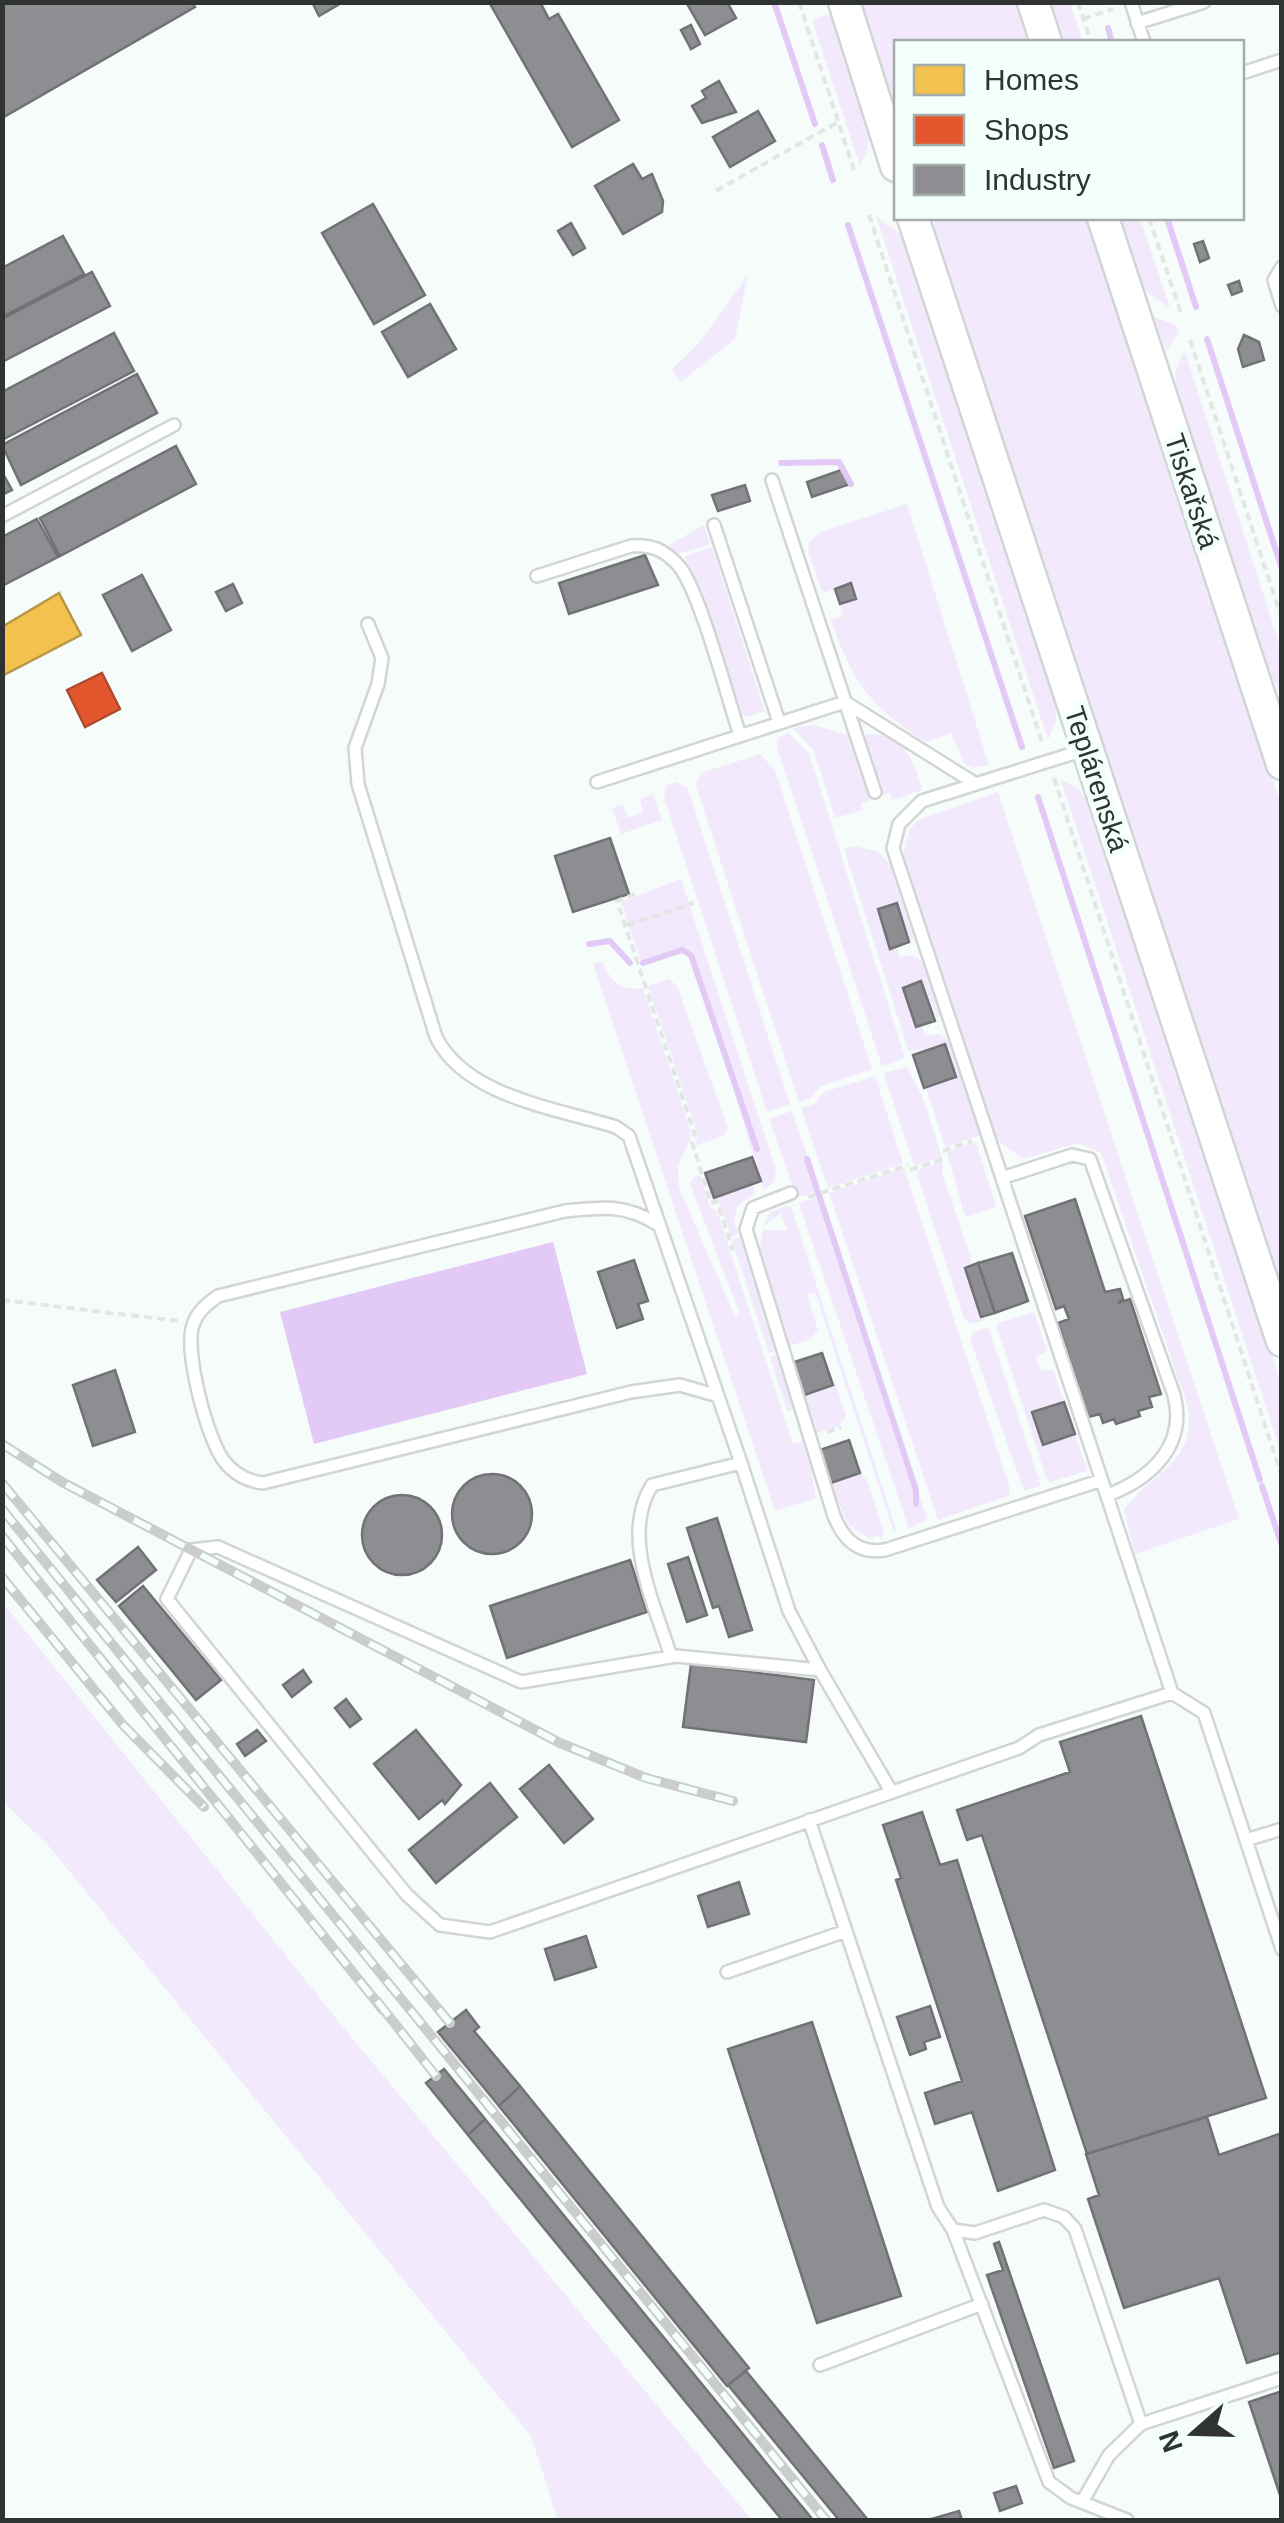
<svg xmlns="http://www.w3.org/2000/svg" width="1284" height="2523" font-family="Arial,sans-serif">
<rect width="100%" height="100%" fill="#f5fcfa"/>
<path fill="#f2eafc" d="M863 2 1020 3 1033 42H896V122L858 4Z
M1047 3H1070L1083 42H1061Z
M833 13C847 56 886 124 860 166L812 20Z
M876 216 904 237 1056 695V721L1048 740Z
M934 218H1089L1281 805V1300L936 242Z
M1118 218H1140L1170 308 1141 288Z
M748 275 735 339 681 382 672 369 699 343Z
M1154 317 1176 325 1179 332 1166 351Z
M1184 349 1281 649V695L1264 663 1177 395 1175 374Z
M907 504 989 765 972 768 964 763 951 733 926 742C870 707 852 681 831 620L843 616 840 604 856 599 852 584 823 593 808 552 810 541 821 532Z
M704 525 710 544 678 554 669 545Z
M712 547 765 711 746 717 739 711 685 556Z
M814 725 850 736 871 800 861 803 863 810 835 818 814 751 793 728Z
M788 733 809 753 905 1058 882 1066 777 747 778 738Z
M861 735C900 728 915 760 922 790L893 800 890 793 881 796Z
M760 754 775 770 872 1069 821 1086 811 1098 799 1102 696 786 701 773Z
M1061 780 1078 788 1094 810 1281 1383V1453Z
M676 782 688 789 790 1104 767 1112 664 797 666 786Z
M998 792 1239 1519 1135 1554 1124 1511C1152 1468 1195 1469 1188 1407L1101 1153 1078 1143 1023 1159 997 1140 903 855 910 829 918 820Z
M653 794 662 820 621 834 612 808 623 804 628 818 643 812 640 799Z
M854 846 879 852 893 868 914 940 909 942 897 903 878 910 890 948 897 946 900 957 912 955 924 962 940 1011 938 1019 921 982 903 988 926 1036 940 1034 950 1042 981 1135 945 1147 926 1087 936 1047 909 1052 844 849Z
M681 879 776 1170 774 1182 764 1190 692 953 682 948 641 962 621 902Z
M603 961C609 981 622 992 643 988L692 1135 678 1166 679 1188 736 1319 739 1312 690 1184 693 1178 700 1175 710 1207 717 1211 793 1444 806 1441 816 1498 775 1511 593 964Z
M669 979 677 986 728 1128 723 1136 695 1146 698 1135 648 986Z
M907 1067 922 1096 942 1157 914 1166 884 1073Z
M875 1076 903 1163 828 1188 801 1108 814 1104 824 1092Z
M792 1111 819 1191 797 1198 769 1119Z
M976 1142 996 1207 965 1217 947 1152Z
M943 1161 942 1173 973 1265 965 1268 985 1320 972 1324 964 1319 916 1171Z
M904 1168 1010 1489 1009 1496 938 1520 829 1193Z
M753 1185 755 1193 737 1206 734 1221 739 1234 731 1237 718 1197Z
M820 1196 927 1519 909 1529 799 1203Z
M786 1206 791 1207 896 1529 893 1530 815 1292 807 1295 818 1330 811 1339 789 1346 759 1253 763 1230H787L781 1213 763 1226 770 1212Z
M740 1237 777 1350 769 1353 732 1240Z
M1034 1312 1047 1351 1036 1357 1041 1371 1053 1369 1064 1402 1032 1412 1043 1444 1075 1434 1087 1471 1048 1483 996 1324Z
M988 1327 1041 1486 1024 1491 970 1339 973 1332Z
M777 1354 795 1409 787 1411 770 1357Z
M836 1385 846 1416 839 1426 816 1433 804 1395Z
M860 1473 867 1480 884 1533 881 1540 879 1535 869 1539 848 1524 830 1483Z
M3 1603 339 2022 752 2520H558L531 2436 47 1844 3 1802Z"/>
<path fill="#e2c9f6" d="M553 1242 587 1374 314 1444 280 1312Z"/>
<path fill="#f2c14e" stroke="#b89646" stroke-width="2.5" d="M59 593 81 635 2 676V627Z"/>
<path fill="#e4572e" stroke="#ae4c2f" stroke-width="2.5" d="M102 673 120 709 85 727 67 690Z"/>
<path fill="#8d8d92" stroke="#717275" stroke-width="2.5" d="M2 2H192L195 7 2 118Z
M312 2H343L319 16Z
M489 2H540L549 19 558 14 619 120 572 147Z
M686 2H727L736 18 705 35Z
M691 25 700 44 691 49 681 30Z
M719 81 736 112 702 123 692 106 706 98 702 91Z
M758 111 775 141 730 167 713 137Z
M633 164 642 179 652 174 663 201 662 212 623 234 595 186Z
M373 204 425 295 374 324 322 233Z
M571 223 585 248 573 255 558 231Z
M63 236 84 274 2 317V268Z
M1203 241 1209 258 1200 262 1194 244Z
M92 272 110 306 2 362V319Z
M1239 281 1242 291 1232 295 1228 285Z
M430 304 456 349 408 377 382 332Z
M114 333 134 371 2 440V392Z
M1244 335 1259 342 1264 360 1243 367 1238 349Z
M137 374 157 413 21 485 2 445Z
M176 446 196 484 60 556 40 518Z
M844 469 850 484 812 497 807 482Z
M2 472 12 490 2 495Z
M745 485 750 501 718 511 712 495Z
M37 519 58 557 2 586V537Z
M645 555 658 585 569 614 559 583Z
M142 575 171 630 132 651 103 595Z
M851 583 856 599 840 604 835 589Z
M233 584 242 603 226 611 216 592Z
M610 838 629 894 573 912 555 856Z
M897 903 909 942 890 949 878 909Z
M921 981 935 1021 916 1027 903 988Z
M945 1044 956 1077 924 1088 913 1055Z
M752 1157 761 1181 714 1198 705 1173Z
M1075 1199 1105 1292 1120 1289 1123 1299 1118 1303 1130 1299 1161 1394 1149 1397 1152 1407 1138 1411 1140 1416 1116 1424 1114 1419 1103 1423 1100 1414 1088 1417 1058 1323 1069 1319 1064 1306 1056 1309 1025 1216Z
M1012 1253 1028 1301 995 1313 978 1263Z
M634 1260 648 1301 638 1304 643 1319 617 1328 598 1272Z
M978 1263 995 1313 981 1317 965 1268Z
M822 1353 833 1385 802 1396 791 1363Z
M115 1370 135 1432 93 1446 73 1385Z
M1064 1402 1075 1434 1043 1445 1032 1412Z
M849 1440 860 1473 828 1484 817 1451Z
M452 1514a40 40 0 1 1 80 0a40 40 0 1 1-80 0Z
M362 1535a40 40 0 1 1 80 0a40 40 0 1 1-80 0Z
M717 1518 752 1630 729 1637 719 1606 713 1608 687 1528Z
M138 1547 156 1570 116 1602 97 1580Z
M688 1557 707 1615 687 1622 668 1564Z
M630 1560 647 1612 507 1658 490 1606Z
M143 1586 221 1680 196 1700 119 1606Z
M691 1664 814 1680 806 1742 683 1727Z
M303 1670 311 1682 292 1697 283 1685Z
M346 1699 361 1719 350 1727 335 1708Z
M1141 1716 1266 2098 1087 2154 982 1835 967 1840 957 1810 1070 1772 1060 1742Z
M257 1730 266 1741 245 1756 237 1744Z
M416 1730 461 1785 445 1804 442 1800 419 1819 374 1764Z
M549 1765 593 1819 564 1843 520 1789Z
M490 1783 517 1817 436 1883 409 1850Z
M922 1812 940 1865 957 1860 1055 2170 998 2191 972 2112 935 2124 925 2093 962 2081 896 1880 901 1878 883 1825Z
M739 1882 749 1914 708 1927 698 1896Z
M586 1936 596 1967 555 1980 545 1949Z
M930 2006 940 2037 924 2042 926 2049 910 2055 897 2017Z
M466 2010 479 2027 474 2031 520 2086 499 2106 438 2032Z
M812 2022 901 2296 817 2323 728 2049Z
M444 2069 485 2119 468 2135 426 2083Z
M520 2086 749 2368 727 2386 499 2106Z
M1207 2117 1219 2155 1282 2133V2352L1247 2363 1219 2278 1124 2308 1088 2199 1099 2195 1086 2154Z
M485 2119 813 2520H782L468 2135Z
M999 2242 1074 2461 1054 2468 987 2275 1003 2270 994 2244Z
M746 2371 868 2520H839L728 2385Z
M1282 2391V2501L1249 2402Z
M1016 2486 1022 2503 1000 2511 994 2493Z
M959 2511 962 2520H928Z"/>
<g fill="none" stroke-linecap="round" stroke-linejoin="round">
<path stroke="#e2c9f6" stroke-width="6" d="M774 2 815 124
M1108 28 1112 42
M822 145 833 180
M1167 218 1196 307
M848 225 1022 747
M1207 339 1282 569
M781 463 839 462 851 484
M1038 797 1260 1480
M589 944 610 941 630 963
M643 963 682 950 691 955 757 1149
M807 1159 916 1490V1504
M1262 1486 1282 1546"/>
<defs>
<path id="lane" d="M1131 2 1144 42
M1137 23 1204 2
M1242 73 1282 60
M1282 267 1274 280 1282 306
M772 480 875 792
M2 516 174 425
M714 525 779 722
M537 576 631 546C651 544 665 550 679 566 701 594 727 697 740 735
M368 624 382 658 378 684 355 748 358 784 436 1037C466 1097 556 1108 616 1127L629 1136 741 1463
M1087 749 922 801 899 824 893 848 1002 1178 1072 1155 1090 1159 1174 1395C1187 1445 1152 1478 1108 1495
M597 782 845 702 976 784
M1002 1178 1172 1693
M791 1193 753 1208 746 1229 834 1516C844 1540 858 1554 885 1550L1099 1481
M657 1224C625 1204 601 1207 565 1211L218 1296C207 1304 197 1312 193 1325 184 1351 207 1439 224 1461 234 1474 247 1481 263 1483L631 1392 680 1385 718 1396
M671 1657C655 1604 620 1536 652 1485L741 1463 789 1611 820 1670
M891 1791 820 1670 676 1656 521 1682 218 1547 191 1550 167 1599 407 1895 440 1925 490 1932 1019 1748 1039 1735 1172 1693 1204 1713 1282 1949
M809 1820 938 2207 953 2230 975 2233 1044 2210 1064 2217 1075 2229 1141 2424
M1246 1840 1282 1829
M727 1972 846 1931
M953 2230 1049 2482 1071 2498 1127 2520
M820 2365 982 2304
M1082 2502 1109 2455 1141 2424 1282 2378"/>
<path id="secondary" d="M844 2 896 166
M1033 2 1046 42
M913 218 1282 1341
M1103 218 1282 764"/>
</defs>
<use href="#lane" stroke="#d1d6d5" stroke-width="16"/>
<use href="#secondary" stroke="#d1d6d5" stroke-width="35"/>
<path stroke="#e3e6e5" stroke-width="4" stroke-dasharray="8 5" stroke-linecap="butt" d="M799 2 855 173
M1078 2 1091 42
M1083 19 1113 9
M716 191 838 122
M869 215 1043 745
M1149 218 1181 313
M1190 340 1282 619
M1054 778 1282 1477
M635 894 617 901 695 1135 692 1142 711 1203 717 1201 733 1251
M627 925 694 903
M943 1151 972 1141
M910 1170 946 1158
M808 1197 908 1165
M2 1300 179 1321
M827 1432 841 1427"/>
<use href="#lane" stroke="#fefffe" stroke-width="11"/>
<use href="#secondary" stroke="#fefffe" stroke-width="30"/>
<defs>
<path id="rail" d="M2 1444 62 1482 560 1743 646 1778 733 1801
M2 1483 450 2023
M2 1509 826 2520
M2 1536 383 2010
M2 1577 123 1725 204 1807
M377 2001 436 2076"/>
</defs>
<use href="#rail" stroke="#cbcccc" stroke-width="10"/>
<use href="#rail" stroke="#f2fffb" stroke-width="6" stroke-dasharray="19" stroke-linecap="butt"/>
</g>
<g text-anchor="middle" stroke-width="10" stroke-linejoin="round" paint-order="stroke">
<g font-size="28" fill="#2f3332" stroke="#f2fffb">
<text transform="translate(1192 491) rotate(72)" y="10">Tiskařská</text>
<text transform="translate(1097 779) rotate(72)" y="10">Teplárenská</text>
</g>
</g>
<rect width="1284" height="2523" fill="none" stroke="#2f3332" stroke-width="10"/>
<rect x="894" y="40" width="350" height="180" fill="#f2fffb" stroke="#a4adab" stroke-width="2.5"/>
<rect x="914" y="65" width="50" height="30" fill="#f2c14e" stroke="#a4adab" stroke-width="2.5"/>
<text x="984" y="90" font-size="30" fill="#2f3332">Homes</text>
<rect x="914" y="115" width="50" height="30" fill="#e4572e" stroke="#a4adab" stroke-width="2.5"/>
<text x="984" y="140" font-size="30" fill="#2f3332">Shops</text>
<rect x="914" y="165" width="50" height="30" fill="#8d8d92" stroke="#a4adab" stroke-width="2.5"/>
<text x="984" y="190" font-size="30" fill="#2f3332">Industry</text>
<g transform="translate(1194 2433) rotate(250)" stroke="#f2fffb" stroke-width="8" paint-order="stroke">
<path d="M0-8L18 38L0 25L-18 38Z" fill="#2f3332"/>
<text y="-15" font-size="28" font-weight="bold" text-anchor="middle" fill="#2f3332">N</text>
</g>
</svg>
